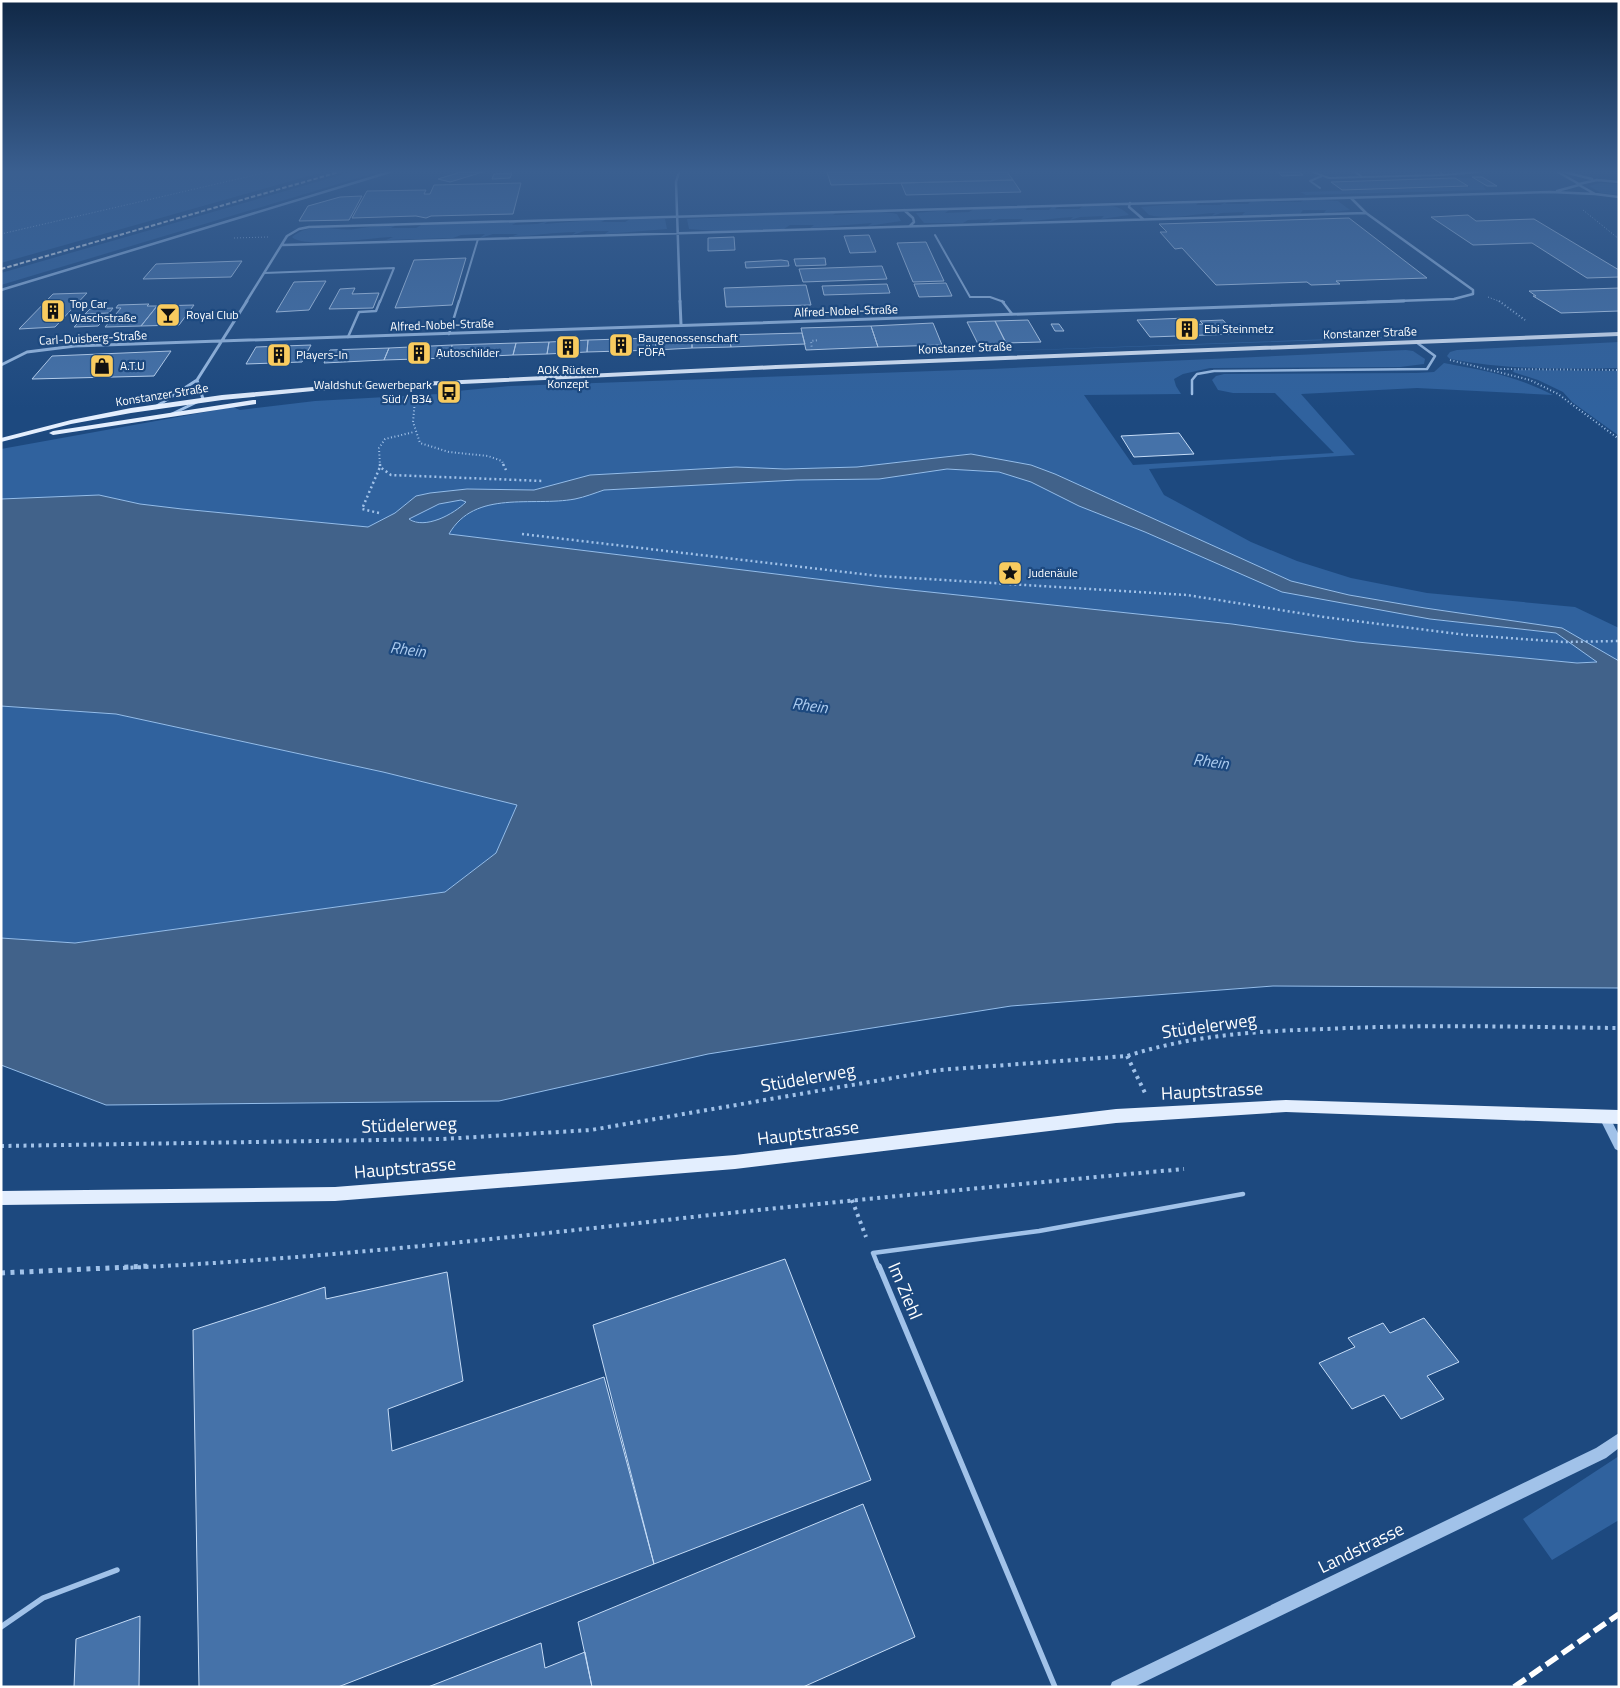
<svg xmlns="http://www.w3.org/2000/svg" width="1620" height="1688" font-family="'Titillium Web',sans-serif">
<rect width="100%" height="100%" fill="#1d497f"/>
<path fill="#30629e" d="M1 172H323L1 263Z
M351 172H378L1 285V273Z
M1457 178H1472L1485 186H1483L1486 190 1306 195 1300 192 1470 187Z
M1600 183 1619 184V195L1601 193 1589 186Z
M1304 199 1338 201 1350 210 1324 213 1326 210H1303L1300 214 1242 215 1245 212 1221 213 1212 216 1215 213C1192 214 1172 220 1149 215L1141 207 1199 202 1196 205H1220L1227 202 1225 204H1248L1251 201 1301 202Z
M1053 206H1058L1055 209H1079L1083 206C1099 205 1117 202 1129 215L1101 219 1104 216 1080 217 1070 220 1073 217C1054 218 1038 221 1019 222L1023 219H999L988 223 992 219 968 220 963 223H924L916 213 949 210 945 213 969 212 974 209 1029 207 1025 210H1049Z
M837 212 833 215C855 215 874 209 897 214L901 221 868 226 872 223 810 228 814 225H790L784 229 715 231 689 229 687 219Z
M632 218 665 219 667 229 605 234 609 231H585L572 235 576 232C555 232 535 236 513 236L518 234H493L480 238 485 234 461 235 453 238 386 240 393 237C374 237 304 249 292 237 312 220 338 232 355 229 369 227 382 225 397 225L391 228H416L423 224 517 222 512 225 537 224 549 221 544 224 607 219 601 222H625Z
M1387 337 1389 338 948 353Z
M1619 342V368C1562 369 1506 370 1450 359L1447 356 1450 352 1457 350Z
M1406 350 1413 351 1425 359 1424 364 1400 367 1210 368 1183 374 1174 379 1176 386 1181 394 1084 395 1133 465 1334 453 1275 393H1233L1218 390 1212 380 1216 376 1224 374 1416 373 1434 372 1444 363C1486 371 1514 375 1553 395L1417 388 1301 394 1355 455 1149 469 1164 495 1251 542 1297 561 1351 578 1427 593 1575 607 1619 628V661L1561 628 1425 608 1349 595 1291 581 1055 474 1031 465 971 454 857 467 785 469 736 467 590 475 534 490 467 489 430 493 416 496 395 513 368 527 182 509 140 504 99 495 1 499V449L233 407 240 410 315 401 456 393 457 391 511 386 991 369Z
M1514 370 1619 371V436L1572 402 1563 392 1538 380 1513 372Z
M947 469 999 472 1031 482 1079 506 1145 532 1210 560 1430 619 1556 633 1598 662 1577 663 1357 642 1232 624 882 587 449 534C477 489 531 507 574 499 585 497 595 493 604 490L797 480 879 479Z
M461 500 467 502C453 514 426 530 409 518L440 504Z
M1 706 116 714 383 772 517 805 496 853 445 892 75 943 1 938Z
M1619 1456V1520L1552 1560 1523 1519Z"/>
<path fill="#41628a" stroke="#94bdea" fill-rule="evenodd" d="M971 454 1031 465 1055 474 1291 581 1349 595 1425 608 1562 628 1619 661V988L1273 986 1011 1006 708 1054 499 1101 106 1105 1 1065V938L75 943 445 892 496 853 517 805 383 772 116 714 1 706V499L99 495 140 504 182 509 368 527 395 513 416 496 430 493 467 489 534 490 590 475 736 467 785 469 857 467ZM947 469 999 472 1031 482 1079 506 1145 532 1282 592 1430 619 1556 633 1597 662 1577 663 1357 642 1232 624 882 587 449 534C475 489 532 507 575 499 585 497 595 493 604 490L797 480 879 479ZM461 500 466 502C454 514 425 530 409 519L439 504Z"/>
<path fill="#4572a9" stroke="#c5dcf7" d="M461 172H483L450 182 438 179Z
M827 172H1007L1013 180 831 185Z
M1278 172H1299L1303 175 1282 176Z
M512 173 510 178 492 179 494 174Z
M1472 177H1482L1497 186H1487Z
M1455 178 1468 186 1342 190 1331 182Z
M1013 180 1021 192 906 195 901 183Z
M521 183 513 214 431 216 426 218 416 216 352 218 367 191 426 190 424 194H430L434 185Z
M362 196 349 220 299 221 308 206 340 197Z
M1468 215 1476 221 1534 219 1619 270V277L1587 278 1532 243 1473 245 1431 217Z
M1349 218 1427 278 1336 281 1340 284 1311 285 1307 282 1216 285 1182 248 1175 249 1160 232H1167L1159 224Z
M869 235 876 252 850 253 844 236Z
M734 237 735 250 708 251V238Z
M926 242 944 281 913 282 897 243Z
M466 258 452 305 395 308 414 260Z
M825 258 826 265 796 266 794 259Z
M781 260 788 261 789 266 746 268 745 262Z
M242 261 231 277 143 279 156 264Z
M882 266 887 279 803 282 799 269Z
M326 281 309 310 276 312 294 282Z
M946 283 952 296 919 297 914 284Z
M887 284 890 293 824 295 822 286Z
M806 285 811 305 726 307 724 288Z
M355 288 352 294 379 293 373 308 329 309 340 289Z
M1619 288V311L1561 313 1533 296H1536L1529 291Z
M87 293 55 327 19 329 53 294Z
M149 304 147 306H157L141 326 105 327 121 308H116L118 305Z
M194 305 179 325 141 326 157 306Z
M113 308 109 313 85 314 90 309Z
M1186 318 1191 325 1203 324 1200 321 1223 320 1235 334 1150 337 1137 320Z
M1028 320 1041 342 1006 343 995 321Z
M103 321 98 326 74 327 79 322Z
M995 321 1006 343 978 344 967 322Z
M933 323 942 345 878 347 871 326Z
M1051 324H1059L1064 331H1055Z
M871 326 878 347 806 350 801 328Z
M802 333 805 344 731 347 729 335Z
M729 335 731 347 692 348V337Z
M692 337V348L656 350 655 338Z
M655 338 656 350 587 352 588 340Z
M588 340 587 352 547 354 549 342Z
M549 342 547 354 513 355 516 343Z
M516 343 513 355 449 358 452 345Z
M311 345 302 362 246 364 256 347Z
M452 345 449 358 384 360 389 348Z
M389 348 384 360 324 363 330 350Z
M171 351 154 376 32 379 52 356Z
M1179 433 1194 454 1134 457 1121 436Z
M785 1259 871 1480 654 1564 593 1325Z
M447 1272 463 1381 388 1409 392 1451 604 1377 654 1564 338 1687H199L193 1330 325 1287 326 1299Z
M1424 1318 1459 1362 1427 1376 1444 1399 1401 1419 1384 1395 1352 1409 1319 1363 1355 1347 1348 1338 1383 1323 1390 1333Z
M863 1504 915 1637 803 1687H592L578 1622Z
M140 1616 139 1687H74L76 1639Z
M541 1643 545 1668 585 1652 592 1687H428Z"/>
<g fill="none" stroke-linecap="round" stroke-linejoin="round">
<path stroke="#a1c2e9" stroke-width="1" stroke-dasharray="1 2" stroke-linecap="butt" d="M1583 210 1619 239
M1 234 268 172
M234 238 268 237
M1488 297 1501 302"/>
<path stroke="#a1c2e9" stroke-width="2" stroke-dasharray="1 2.5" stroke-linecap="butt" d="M1499 301 1525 320
M812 350 811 341 819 340
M1450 360 1530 380 1558 394 1619 439
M1497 369 1619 370
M415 400 413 422 420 443 449 452 488 456 502 461 504 466
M380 466 379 448 385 439 414 432"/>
<path stroke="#a1c2e9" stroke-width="2.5" stroke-dasharray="2 3" stroke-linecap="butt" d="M380 464V467L391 475 543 481
M503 464 506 470
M379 513 362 509 380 467
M522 534 879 576 1187 595 1324 617 1467 635 1564 642 1619 641"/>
<path stroke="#a1c2e9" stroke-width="4" stroke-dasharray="3 4.5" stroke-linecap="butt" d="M1127 1056 1145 1093
M1 1146 443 1139 591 1130 939 1070 1127 1056C1192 1035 1258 1031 1326 1029 1424 1024 1521 1027 1619 1028
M852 1200 866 1237
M123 1268C323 1259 522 1236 720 1214 875 1198 1029 1183 1184 1169"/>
<path stroke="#a1c2e9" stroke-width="5" stroke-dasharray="4 5.5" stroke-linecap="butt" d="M1 1273 151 1266"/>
<path stroke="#a1c2e9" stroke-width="2" d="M1313 172 1329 178 1362 177
M1355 172 1362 177 1443 175 1440 172
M1443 175 1478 172
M1320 188 1310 181 1322 176
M935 235 970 297H990L1004 302
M264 273 394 268 380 302
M459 302 478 239"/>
<path stroke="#a1c2e9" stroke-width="2.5" d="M1002 301 1012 314
M449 334 459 301
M348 337 359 312 376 311 380 301
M1192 394V380L1197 374 1214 371 1427 369 1435 356 1416 342"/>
<path stroke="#a1c2e9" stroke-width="4.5" d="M879 1268 873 1253 1039 1231 1243 1194"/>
<path stroke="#a1c2e9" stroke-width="5.5" d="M879 1266 1055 1687
M1 1627 43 1598 117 1570"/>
<path stroke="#a1c2e9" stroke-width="2.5" d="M679 172 676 182 680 302
M1558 172 1579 184
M1564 172 1592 179
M1579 184 1597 180 1619 182
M1579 185 1595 194 1619 197
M1557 191 1579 185
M1351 198 1366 213 1473 290V294L1454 299 1367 302
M1130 203 1129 207 1143 219
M904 210 913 218 914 222 910 226
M283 245 1366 213
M1 290 390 172
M246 302 287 236 299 229 309 227 1550 192 1595 194"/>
<path stroke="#a1c2e9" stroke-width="3" d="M680 301 681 325
M1 365 27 352 75 346 1404 301
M157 406 197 380 247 301
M172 414 203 399 197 380"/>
<path fill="#a1c2e9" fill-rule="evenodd" d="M1604 1112 1608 1114 1619 1135V1151L1615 1149 1599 1117 1600 1114Z
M1619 1433V1448L1606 1458 1134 1687H1110L1112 1682 1596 1448Z"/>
<path fill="#e3eefe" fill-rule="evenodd" d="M1619 332V336L776 369 313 391 222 400 131 413 71 424 1 442V438L71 420 131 408 222 395 313 387 776 365Z
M253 400H256V404L53 435 49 433 53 431Z
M1286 1100 1619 1110V1124L1286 1112 1116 1123 735 1169 335 1201 1 1205V1191L335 1187 735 1155 1116 1109Z"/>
<path stroke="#fff" stroke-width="2" stroke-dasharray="4.5 2" stroke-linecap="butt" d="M1 269 339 172"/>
<path stroke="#fff" stroke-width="5.5" stroke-dasharray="14 5.5" stroke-linecap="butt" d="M1514 1687 1619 1614"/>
</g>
<linearGradient id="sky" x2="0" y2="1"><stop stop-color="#102846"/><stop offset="0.42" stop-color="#3a5f90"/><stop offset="1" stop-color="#3a5f90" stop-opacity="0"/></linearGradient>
<rect width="1620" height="408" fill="url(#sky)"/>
<defs>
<symbol id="building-square" viewBox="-11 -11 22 22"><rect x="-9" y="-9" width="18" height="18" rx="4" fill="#f8cb5f" stroke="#1d497f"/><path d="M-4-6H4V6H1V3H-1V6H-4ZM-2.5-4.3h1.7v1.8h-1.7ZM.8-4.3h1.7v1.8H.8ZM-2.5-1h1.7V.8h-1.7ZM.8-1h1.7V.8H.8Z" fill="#111"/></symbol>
<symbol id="bar-square" viewBox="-11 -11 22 22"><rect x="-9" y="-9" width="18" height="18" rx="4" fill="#f8cb5f" stroke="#1d497f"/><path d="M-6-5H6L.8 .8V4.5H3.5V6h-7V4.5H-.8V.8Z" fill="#111"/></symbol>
<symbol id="shop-square" viewBox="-11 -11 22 22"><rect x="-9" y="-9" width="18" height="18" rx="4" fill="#f8cb5f" stroke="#1d497f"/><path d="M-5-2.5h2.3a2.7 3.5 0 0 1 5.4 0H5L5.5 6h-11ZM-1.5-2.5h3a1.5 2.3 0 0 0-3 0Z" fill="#111"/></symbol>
<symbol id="bus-square" viewBox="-11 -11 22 22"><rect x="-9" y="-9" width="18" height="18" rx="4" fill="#f8cb5f" stroke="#1d497f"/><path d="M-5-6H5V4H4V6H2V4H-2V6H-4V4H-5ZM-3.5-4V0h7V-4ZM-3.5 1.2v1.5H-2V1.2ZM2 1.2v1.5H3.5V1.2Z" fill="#111"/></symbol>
<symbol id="sight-square" viewBox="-11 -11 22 22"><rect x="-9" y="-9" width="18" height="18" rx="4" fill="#f8cb5f" stroke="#1d497f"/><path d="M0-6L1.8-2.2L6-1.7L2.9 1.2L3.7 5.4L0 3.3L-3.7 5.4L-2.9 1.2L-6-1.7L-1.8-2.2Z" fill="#111"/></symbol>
</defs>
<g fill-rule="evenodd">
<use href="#building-square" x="39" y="297" width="28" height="28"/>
<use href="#bar-square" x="154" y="301" width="28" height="28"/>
<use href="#building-square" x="1173" y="315" width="28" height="28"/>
<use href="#building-square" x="607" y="331" width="28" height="28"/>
<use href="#building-square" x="554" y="333" width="28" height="28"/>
<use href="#building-square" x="405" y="339" width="28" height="28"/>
<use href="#building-square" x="265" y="341" width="28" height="28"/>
<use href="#shop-square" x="88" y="352" width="28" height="28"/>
<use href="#bus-square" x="435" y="378" width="28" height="28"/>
<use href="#sight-square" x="996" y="559" width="28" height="28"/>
</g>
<g text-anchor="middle" stroke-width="4.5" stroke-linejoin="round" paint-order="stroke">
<g font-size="12" fill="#fff" stroke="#1d497f" text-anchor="start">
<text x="70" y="308">Top Car<tspan x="70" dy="14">Waschstraße</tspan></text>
<text x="186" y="319">Royal Club</text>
<text x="1204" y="333">Ebi Steinmetz</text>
<text x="638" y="342">Baugenossenschaft<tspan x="638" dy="14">FÖFA</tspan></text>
<text x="436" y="357">Autoschilder</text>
<text x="296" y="359">Players-In</text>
<text x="120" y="370">A.T.U</text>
<text x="568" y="374" text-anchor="middle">AOK Rücken<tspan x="568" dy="14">Konzept</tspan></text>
<text x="432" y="389" text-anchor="end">Waldshut Gewerbepark<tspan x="432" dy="14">Süd / B34</tspan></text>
<text x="1028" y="577">Judenäule</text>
</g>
<g font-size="12" fill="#fff" stroke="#1d497f">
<text transform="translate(846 311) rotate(-2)" y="4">Alfred-Nobel-Straße</text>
<text transform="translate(442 325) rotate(-2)" y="4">Alfred-Nobel-Straße</text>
<text transform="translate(1370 333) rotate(-2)" y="4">Konstanzer Straße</text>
<text transform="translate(93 338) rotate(-3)" y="4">Carl-Duisberg-Straße</text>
<text transform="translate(965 348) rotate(-2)" y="4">Konstanzer Straße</text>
<text transform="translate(162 395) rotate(-9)" y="4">Konstanzer Straße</text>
</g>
<g font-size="16" font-style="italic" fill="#acccf0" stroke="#1d497f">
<text transform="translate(408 649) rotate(8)" y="6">Rhein</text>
<text transform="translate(810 705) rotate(8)" y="6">Rhein</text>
<text transform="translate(1211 761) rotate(8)" y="6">Rhein</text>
</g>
<g font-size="18" fill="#fff" stroke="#1d497f">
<text transform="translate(1209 1026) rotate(-8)" y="6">Stüdelerweg</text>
<text transform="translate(808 1078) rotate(-10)" y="6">Stüdelerweg</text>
<text transform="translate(1212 1091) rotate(-3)" y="6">Hauptstrasse</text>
<text transform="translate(409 1125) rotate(-2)" y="6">Stüdelerweg</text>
<text transform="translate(808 1133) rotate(-7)" y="6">Hauptstrasse</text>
<text transform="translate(405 1168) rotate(-5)" y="6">Hauptstrasse</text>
<text transform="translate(905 1291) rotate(67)" y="6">Im Ziehl</text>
<text transform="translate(1361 1548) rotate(-26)" y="6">Landstrasse</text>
</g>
</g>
<rect width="1620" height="1688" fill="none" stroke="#ffffff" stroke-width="5"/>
</svg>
